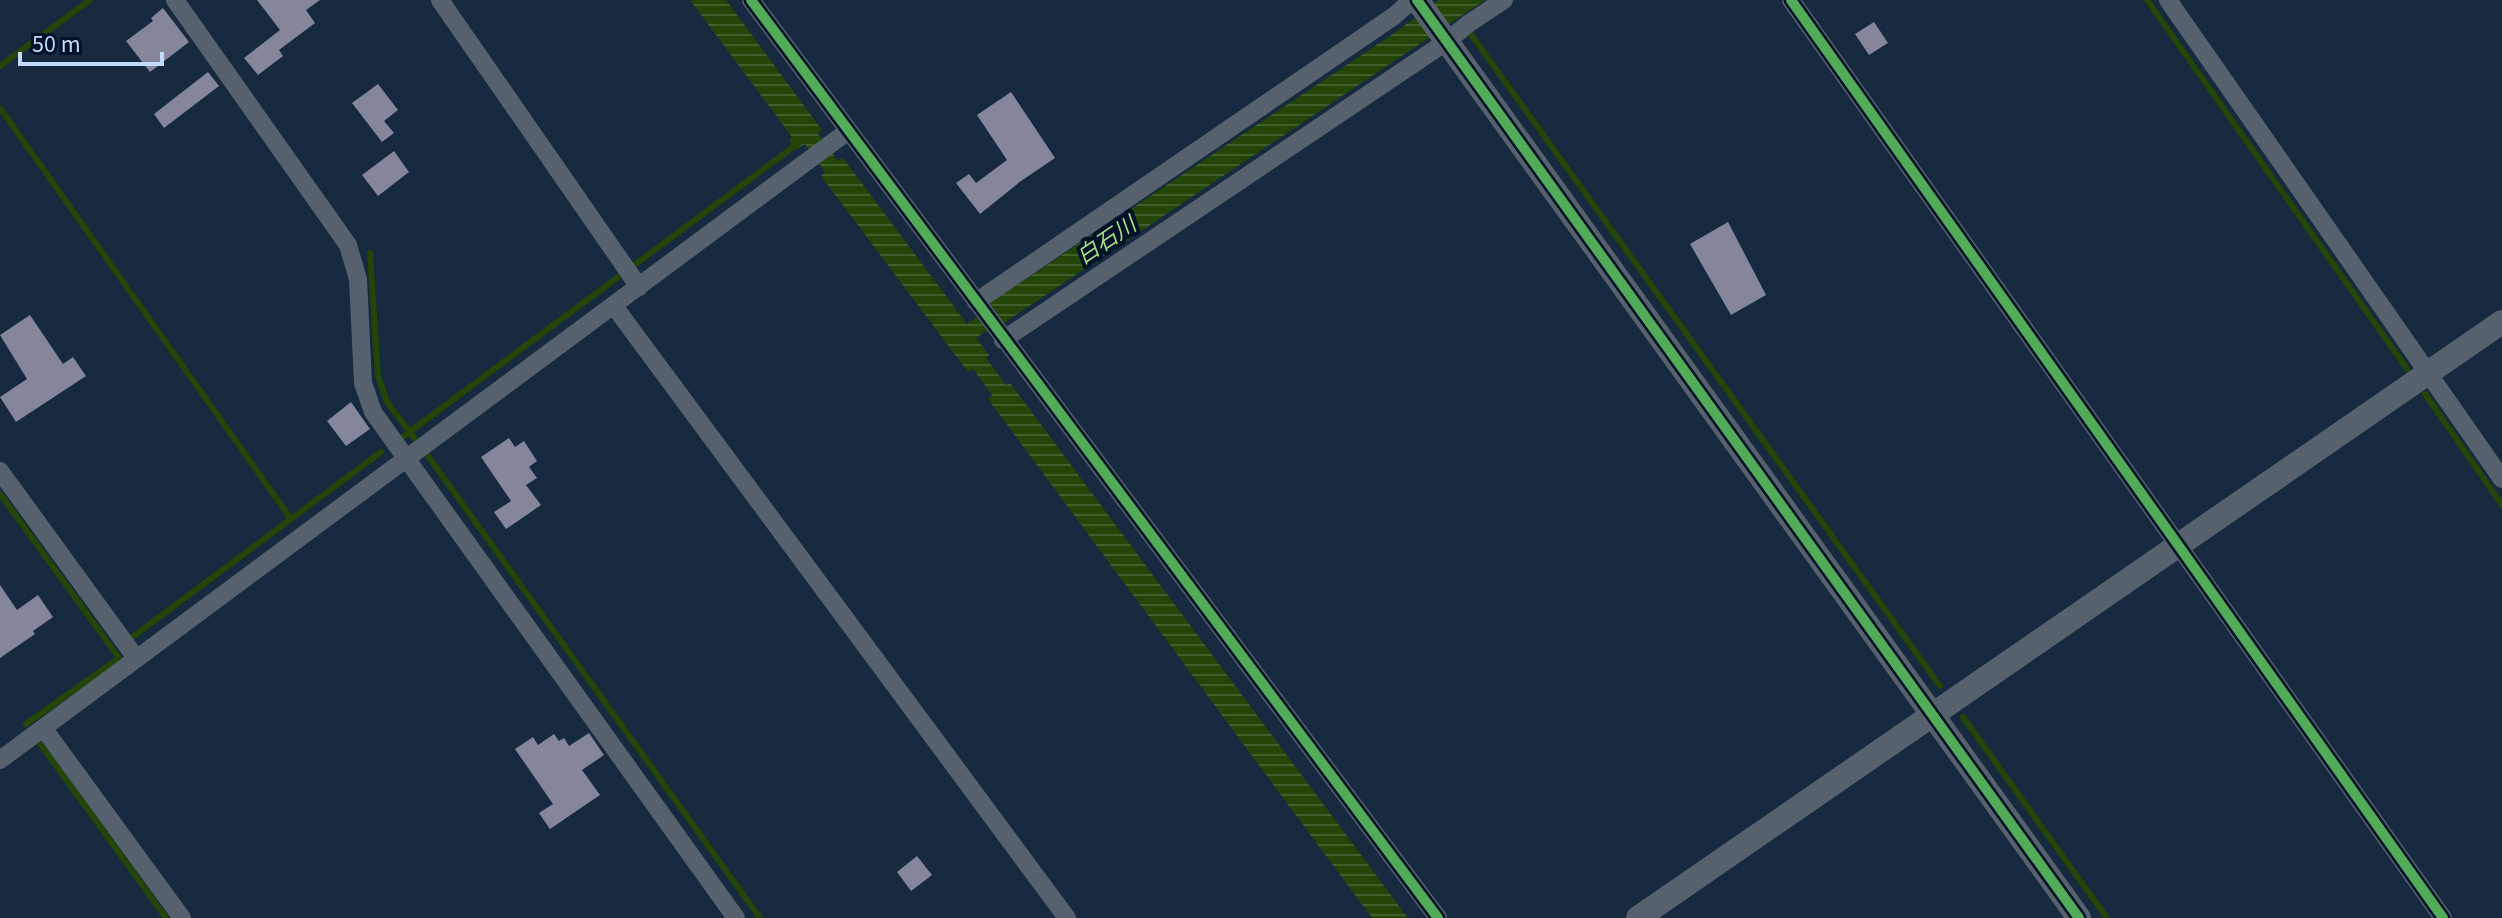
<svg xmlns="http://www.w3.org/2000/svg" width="2502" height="918" font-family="'Source Sans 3','Noto Sans JP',sans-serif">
<defs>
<pattern id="water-rules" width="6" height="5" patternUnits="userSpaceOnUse" patternTransform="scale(2)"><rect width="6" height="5" fill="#234507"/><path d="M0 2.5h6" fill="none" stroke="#415f2c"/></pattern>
</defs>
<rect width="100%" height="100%" fill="#16293e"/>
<path fill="url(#water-rules)" d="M690 0H726L822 130 818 134 838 161 843 158 967 324 992 307 990 303 1390 36 1439 0H1485L1004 323 1001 320 976 338 989 355 986 358 1006 385 1010 383 1408 918H1372L988 399 992 395 973 369 968 372 821 176 825 172 805 144 796 150 789 141 792 137Z"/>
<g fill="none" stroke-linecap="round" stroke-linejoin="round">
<path stroke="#234507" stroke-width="6" d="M2147 0 2407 369
M1467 29 1940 686
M0 66 90 0
M0 108 291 519
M370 253 378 376 387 402 428 456 760 918
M637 263 800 142
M2425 394 2502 505
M404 436 618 277
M0 494 119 658 26 724
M131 638 381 452
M1963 717 2107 918
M41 745 166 918"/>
</g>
<path fill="#85859c" d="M257 0H320L306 10 315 23 279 50 283 56 258 75 244 58 280 30Z
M163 8 189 42 150 72 126 41 153 21 151 18Z
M1874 22 1888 43 1869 55 1855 34Z
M208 72 219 86 164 128 154 114Z
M378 84 398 110 384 121 394 133 382 142 352 103Z
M1011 92 1055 158 1021 181 980 214 956 183 969 174 976 183 1007 160 977 115Z
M394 151 409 172 378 196 362 175Z
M1728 222 1766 295 1731 315 1690 244Z
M30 315 63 364 73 357 86 376 16 422 0 397 27 379 0 335Z
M351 402 370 429 346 446 327 421Z
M509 438 515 447 524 441 537 461 529 467 537 478 526 485 541 505 506 529 494 512 511 501 481 457Z
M0 585 17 610 38 595 53 617 33 631 35 634 0 658Z
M589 733 604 755 582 770 600 795 550 829 539 813 553 804 515 749 533 737 538 745 554 734 559 741 564 738 569 746Z
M917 856 932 875 911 891 897 872Z"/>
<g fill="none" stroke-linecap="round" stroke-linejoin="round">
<path stroke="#57606d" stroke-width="18" d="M175 0 348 245 358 279 363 383 373 412 736 918
M440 0 639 287
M751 0 1438 918
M1791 0 2443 918
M2168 0 2502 479
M976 302 1394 16 1412 0
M614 306 1067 918
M1003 340 1446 42 1468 24 1504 0
M0 471 136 658
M44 729 182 918
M0 760 848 131"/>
<path stroke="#57606d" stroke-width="24" d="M1417 0 2079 918
M1638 918 2502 322"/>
<defs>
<path id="cycleway" d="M751 0 1438 918
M1417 0 2079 918
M1791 0 2443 918"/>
</defs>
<use href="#cycleway" stroke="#011127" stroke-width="15"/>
<use href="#cycleway" stroke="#51ab58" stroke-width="10"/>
</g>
<g text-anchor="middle" stroke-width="8" stroke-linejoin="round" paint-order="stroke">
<g font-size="22" font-style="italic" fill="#a6de84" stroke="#011127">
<text transform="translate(1106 240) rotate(-34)" y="8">白石川</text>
</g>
</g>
<path d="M20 52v12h142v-12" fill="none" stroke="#c1dafa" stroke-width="4"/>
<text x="32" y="52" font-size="24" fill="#c1dafa" stroke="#011127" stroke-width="6" paint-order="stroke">50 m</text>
</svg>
